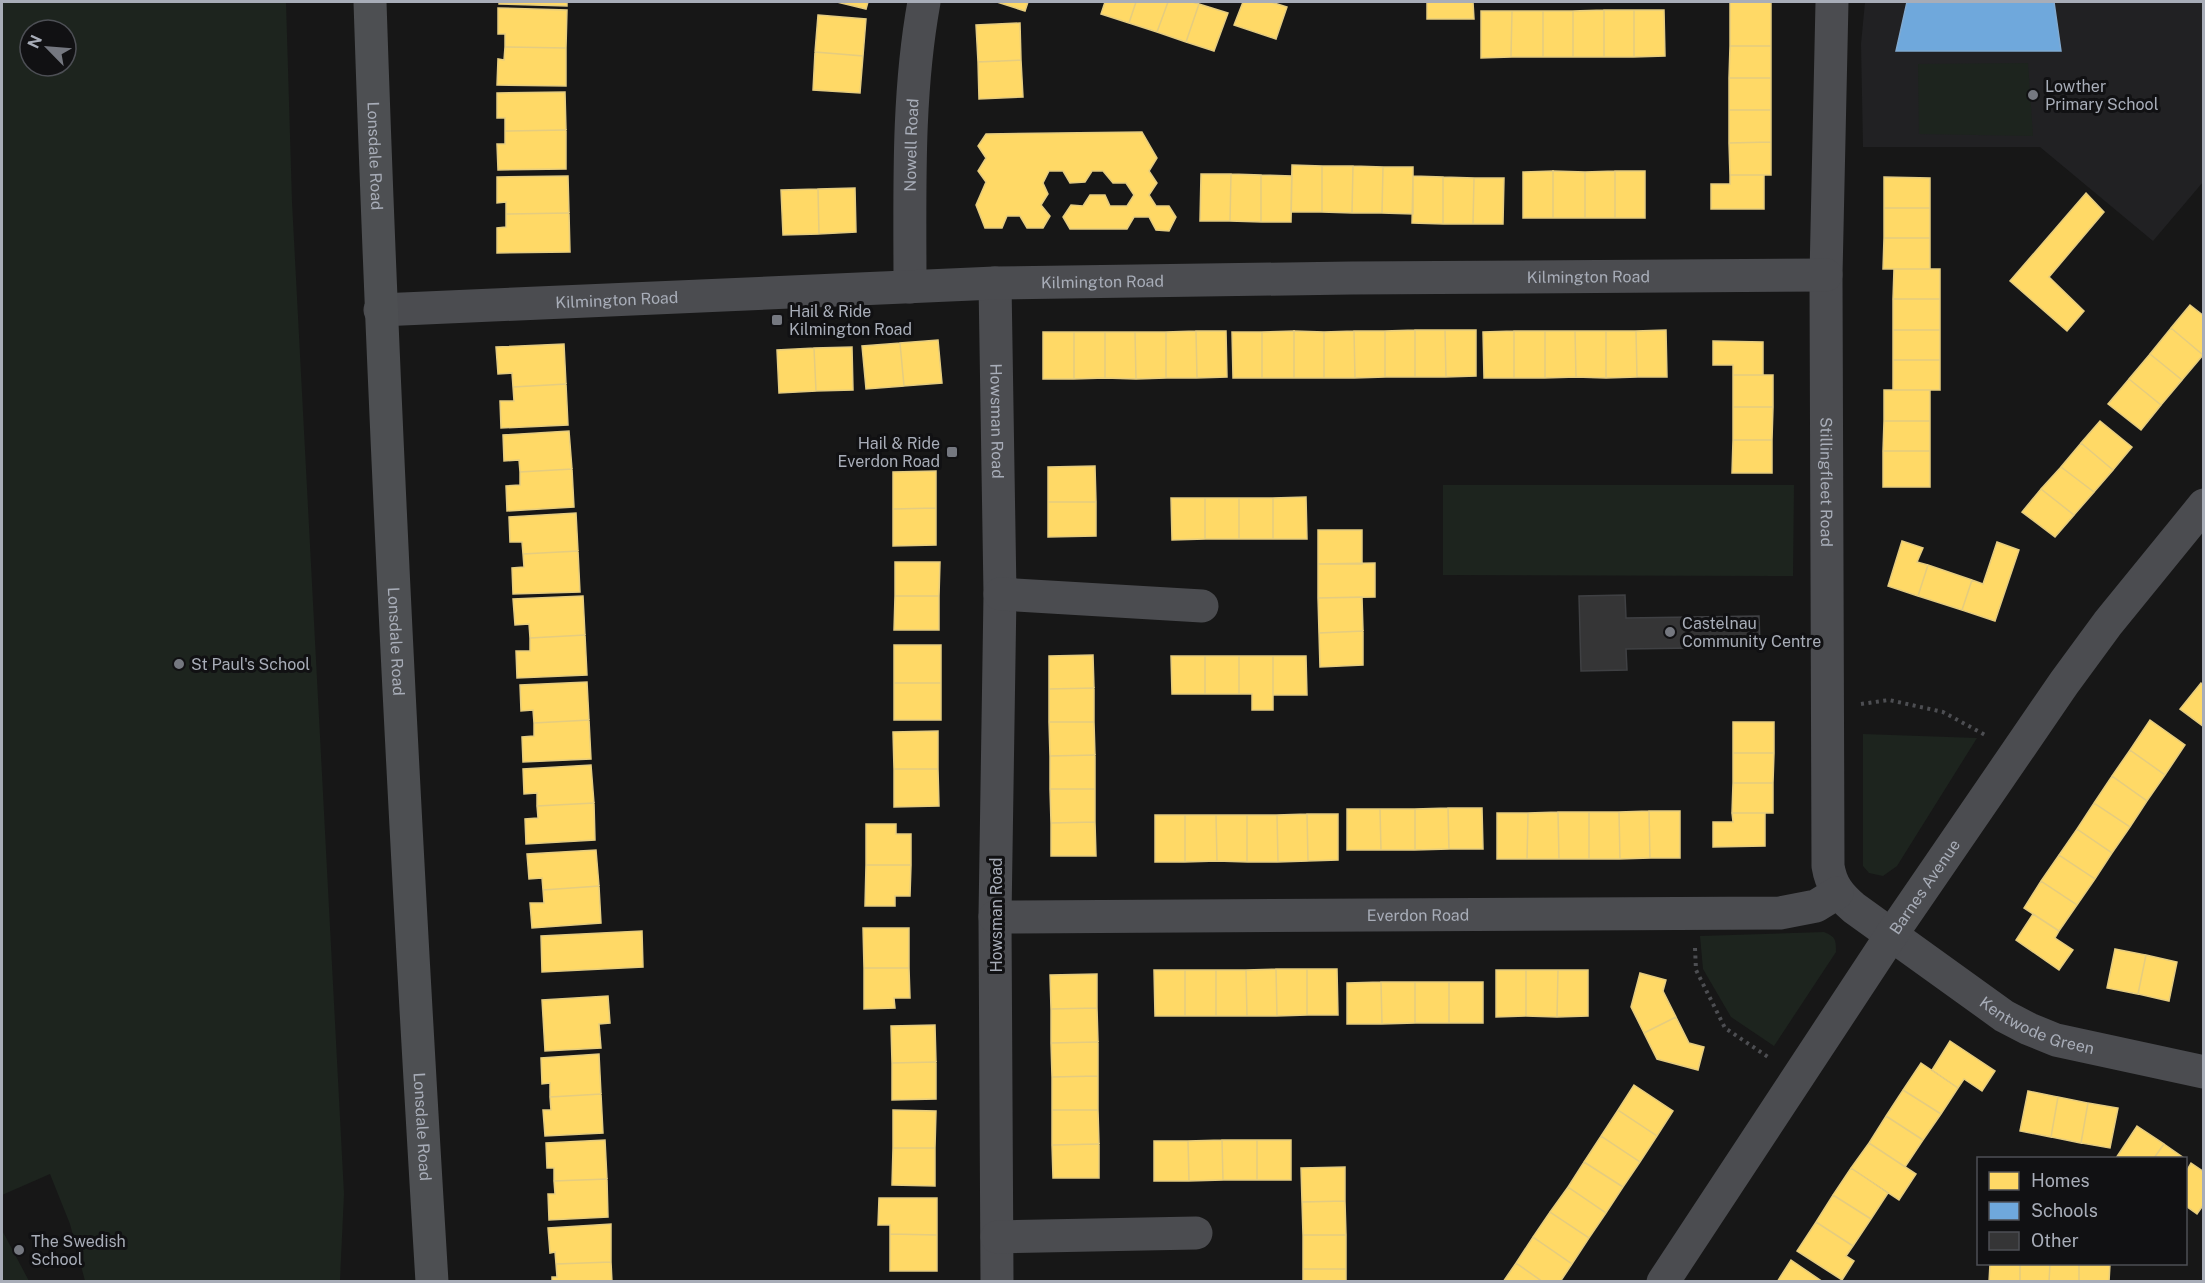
<svg xmlns="http://www.w3.org/2000/svg" width="2205" height="1283" font-family="'Public Sans',sans-serif">
<rect width="100%" height="100%" fill="#171717"/>
<path fill="#212123" d="M1865 2H2203V182L2153 241 2040 147H1863L1861 44Z"/>
<path fill="#1d241e" fill-rule="evenodd" d="M2 2H286L292 202 344 1194 340 1280 85 1281 70 1224 50 1174 2 1195ZM30 30H66V66H30Z
M2028 63 2033 136 1919 134 1918 64Z
M1443 485H1794L1793 576 1443 575Z
M1863 734 1977 738 1897 866 1883 876 1869 873 1863 866Z
M1824 932C1836 937 1836 940 1836 952L1774 1046 1731 1017 1703 969 1700 936Z
M2 1232H3L29 1281H2Z"/>
<path fill="#ffd966" stroke="#e5cc7f" stroke-width="1.5" d="M499 2H567V6L499 4Z
M837 2H868L866 9Z
M997 2H1028L1025 11Z
M1105 2H1136L1129 23 1101 14Z
M1136 2H1168L1157 32 1129 23Z
M1168 2H1192L1199 4 1186 42 1157 32Z
M1243 2H1271L1287 7 1276 39 1234 25Z
M1427 2H1473L1474 19H1427Z
M1730 2H1771V46H1730Z
M1199 4 1228 13 1214 51 1186 42Z
M498 8 567 10 566 48 505 47V34H498Z
M1604 10V57H1573V11Z
M1604 10H1634V57H1604Z
M1634 10H1664L1665 56 1634 57Z
M1481 11H1512L1511 57 1481 58Z
M1512 11H1543V57H1511Z
M1543 11H1573V57H1543Z
M818 15 866 19 863 56 815 52Z
M1020 23 1021 60 978 62 976 25Z
M1730 46H1771V78H1729Z
M505 47 566 48V86L497 85 498 59 504 60Z
M815 52 863 56 860 93 813 90Z
M1021 60 1023 97 979 99 978 62Z
M1729 78H1771V110H1729Z
M565 92 566 130 505 131V118H497V93Z
M1729 110H1771V142L1729 143Z
M566 130V169L498 170 497 144H505V131Z
M1142 132 1157 158 1149 171 1157 183 1149 195 1156 206H1169L1176 217 1169 231 1156 230 1149 217H1134L1127 229H1070L1063 217 1071 205 1083 206 1090 195H1105L1110 206H1127L1134 195 1126 183H1113L1103 171H1092L1085 182 1070 183 1063 171H1049L1043 183 1048 194 1041 205 1050 216 1043 228H1027L1020 216H1007L1002 228H985L976 205 986 182 978 171 986 158 978 146 986 134Z
M1771 142V175H1730L1729 143Z
M1292 165 1322 166V212H1291Z
M1322 166H1353L1352 213 1322 212Z
M1353 166 1383 167 1382 213H1352Z
M1383 167H1413V214L1382 213Z
M1553 171V218H1523V172Z
M1553 171 1585 172V218H1553Z
M1615 171V218H1585V172Z
M1615 171H1645V218H1615Z
M1201 174H1231L1230 221H1200Z
M1231 174 1261 175V222L1230 221Z
M1261 175 1292 176 1291 222H1261Z
M1730 175H1764V209H1711V184H1730Z
M568 176 569 213 506 214V202L497 203V177Z
M1413 176 1443 177V224L1412 223Z
M1443 177 1474 178 1473 224H1443Z
M1884 177 1930 178V208H1884Z
M1474 178H1504L1503 224H1473Z
M855 188 856 232 819 234 818 189Z
M818 189 819 234 783 235 781 190Z
M2086 193 2104 212 2049 277 2084 311 2067 331 2010 281Z
M1884 208H1930V238H1884Z
M569 213 570 252 497 253V228L506 227V214Z
M1884 238H1930V269H1883Z
M1894 269H1940V299H1893Z
M1893 299H1940V330H1893Z
M2190 305 2204 316 2203 355 2171 328Z
M2171 328 2203 355 2182 380 2150 354Z
M1415 330V377H1385V331Z
M1415 330H1445L1446 377H1415Z
M1445 330H1476V376L1446 377Z
M1666 330 1667 377H1637L1636 331Z
M1893 330H1940V360H1893Z
M1196 331 1197 378H1166V332Z
M1196 331H1226L1227 377 1197 378Z
M1294 331V378H1262V332Z
M1294 331 1324 332V378H1294Z
M1354 331 1355 378H1324V332Z
M1354 331H1385V377L1355 378Z
M1514 331V378H1484L1483 332Z
M1514 331H1545V378H1514Z
M1545 331H1575L1576 377 1545 378Z
M1575 331H1606V378L1576 377Z
M1606 331H1636L1637 377 1606 378Z
M1043 332H1074V379H1043Z
M1074 332H1105V378L1074 379Z
M1105 332H1135L1136 379 1105 378Z
M1135 332H1166V378L1136 379Z
M1232 332H1262V378H1233Z
M938 340 942 383 904 386 900 343Z
M1713 341 1763 342V375H1733V365H1713Z
M900 343 904 386 866 389 862 346Z
M564 344 566 384 513 387 512 373 498 374 496 347Z
M852 347 853 390 816 391 814 348Z
M814 348 816 391 779 393 777 350Z
M2150 354 2182 380 2161 405 2129 379Z
M1893 360H1940V390H1893Z
M1733 375H1773V407H1733Z
M2129 379 2161 405 2141 430 2108 404Z
M566 384 568 425 501 428 500 401H514L513 387Z
M1884 390H1930V421H1884Z
M1733 407H1773L1772 440H1733Z
M1884 421H1930V451H1883Z
M2100 421 2132 447 2113 470 2081 443Z
M569 431 572 469 520 472 519 460 504 461 503 435Z
M1733 440H1772V473H1732Z
M2081 443 2113 470 2094 492 2061 467Z
M1883 451H1930V487H1883Z
M1095 466 1096 502H1048V467Z
M2061 467 2094 492 2074 515 2041 489Z
M572 469 574 507 507 511 506 486 520 485V472Z
M936 471V508L893 509V472Z
M2041 489 2074 515 2055 537 2022 512Z
M1306 497 1307 539H1273V498Z
M1171 498H1205V539L1172 540Z
M1205 498H1239V539H1205Z
M1239 498H1273V539H1239Z
M1048 502H1096V536L1048 537Z
M936 508V545L893 546V509Z
M576 513 578 551 523 554 522 542H510L509 517Z
M1318 530H1362V564H1318Z
M1902 541 1923 548 1917 562 1928 565 1918 596 1888 586Z
M1997 542 2019 550 1995 621 1962 610 1972 580 1983 584Z
M578 551 580 592 513 594 512 568 524 567 523 554Z
M895 562H940L939 596H895Z
M1375 563V597L1318 598V564Z
M1928 565 1972 580 1962 610 1918 596Z
M583 596 585 635 530 638 529 624 515 625 513 599Z
M895 596H939V630H894Z
M1362 597 1363 631 1319 633 1318 598Z
M1363 631V665L1320 667 1319 633Z
M585 635 587 675 517 678 516 651H530V638Z
M894 645H941V683H894Z
M1093 655 1094 688 1049 689V656Z
M1171 656H1205V694H1172Z
M1205 656H1239V694H1205Z
M1239 656H1273V710H1252V694H1239Z
M1273 656H1306L1307 695H1273Z
M587 682 589 720 534 723 533 710 521 711 520 685Z
M894 683H941V720H894Z
M2201 683 2204 685V727L2180 709Z
M1094 688V722H1049V689Z
M589 720 591 759 523 762 522 737 534 736V723Z
M2150 720 2185 745 2165 775 2130 750Z
M1049 722H1094L1095 755 1050 756Z
M1733 722H1774V753H1733Z
M938 731V769H894L893 732Z
M2130 750 2165 775 2147 801 2112 776Z
M1733 753H1774L1773 783H1733Z
M1095 755V789H1050V756Z
M591 765 594 803 537 806V793L524 794 523 769Z
M894 769H938L939 806 894 807Z
M2112 776 2147 801 2130 827 2094 803Z
M1733 783H1773V813H1732Z
M1050 789H1095V822L1051 823Z
M594 803 595 840 526 844 525 819 538 818 537 806Z
M2094 803 2130 827 2112 853 2077 829Z
M1448 808H1482L1483 849H1449Z
M1448 808 1449 849 1415 850V809Z
M1347 809H1380L1381 850H1347Z
M1380 809H1415V850H1381Z
M1649 811 1650 858 1620 859 1619 812Z
M1649 811H1680V858H1650Z
M1558 812 1559 859H1527L1528 813Z
M1558 812H1589V859H1559Z
M1589 812H1619L1620 859H1589Z
M1497 813H1528L1527 859H1497Z
M1732 813H1765V846L1713 847V822H1733Z
M1307 814 1308 861 1278 862 1277 815Z
M1307 814H1338V860L1308 861Z
M1155 815H1185V862H1155Z
M1185 815H1216L1217 861 1185 862Z
M1216 815H1247V862L1217 861Z
M1247 815H1277L1278 862H1247Z
M1095 822 1096 856H1051V823Z
M866 824H896V834H911V865H866Z
M2077 829 2112 853 2095 879 2059 855Z
M596 850 599 886 543 890 542 878 529 879 527 854Z
M2059 855 2095 879 2077 905 2041 881Z
M866 865H911L910 896H895V906H865Z
M2041 881 2077 905 2059 931 2024 908Z
M599 886 601 923 532 928 530 903H544L543 890Z
M2033 914 2059 931 2055 938 2073 950 2059 970 2016 940Z
M863 928H909V968H864Z
M642 931 643 967 542 972 541 936Z
M2115 949 2146 955 2138 994 2107 988Z
M2146 955 2177 962 2169 1001 2138 994Z
M864 968H909L910 998H894L895 1008 864 1009Z
M1276 969 1277 1016H1247L1246 970Z
M1276 969H1307V1015L1277 1016Z
M1307 969H1337L1338 1015H1307Z
M1154 970H1185V1016H1155Z
M1185 970H1216V1016H1185Z
M1216 970H1246L1247 1016H1216Z
M1496 970H1526V1016L1496 1017Z
M1526 970H1558L1557 1017 1526 1016Z
M1558 970H1588V1016L1557 1017Z
M1640 973 1666 980 1663 991 1676 1017 1644 1033 1631 1007Z
M1097 974V1008L1051 1009 1050 975Z
M1381 982 1382 1024H1347V983Z
M1381 982H1415V1023L1382 1024Z
M1415 982H1449V1023H1415Z
M1449 982H1483V1023H1449Z
M608 996 610 1023 599 1024 601 1048 545 1051 542 1000Z
M1097 1008 1098 1042 1051 1043V1009Z
M1676 1017 1689 1043 1704 1047 1698 1070 1657 1059 1644 1033Z
M935 1025 936 1062 892 1063 891 1026Z
M1950 1041 1995 1071 1982 1091 1964 1079 1958 1088 1932 1070Z
M1098 1042V1076L1052 1077 1051 1043Z
M599 1054 601 1094 550 1097V1083L542 1084 541 1058Z
M936 1062V1099L892 1100V1063Z
M1921 1063 1958 1088 1941 1114 1903 1090Z
M1098 1076V1110H1052V1077Z
M1634 1085 1673 1111 1657 1136 1618 1110Z
M1903 1090 1941 1114 1923 1140 1886 1116Z
M2028 1091 2058 1097 2051 1137 2020 1131Z
M601 1094 603 1133 545 1136 543 1110H551L550 1097Z
M2058 1097 2088 1103 2081 1143 2051 1137Z
M2088 1103 2118 1108 2110 1148 2081 1143Z
M893 1110 936 1111 935 1148H893Z
M1052 1110H1098L1099 1144 1052 1145Z
M1618 1110 1657 1136 1640 1162 1601 1136Z
M1886 1116 1923 1140 1905 1167 1869 1143Z
M2137 1126 2164 1144 2154 1158H2116Z
M1601 1136 1640 1162 1623 1187 1584 1162Z
M605 1140 607 1179 554 1181V1168H547L546 1143Z
M1222 1140H1257V1180H1223Z
M1222 1140 1223 1180 1189 1181 1188 1141Z
M1257 1140H1291V1180H1257Z
M1154 1141H1188L1189 1181H1154Z
M1869 1143 1916 1174 1899 1200 1851 1168Z
M1099 1144V1178H1053L1052 1145Z
M2164 1144 2184 1158H2154Z
M893 1148H935V1186L892 1185Z
M1584 1162 1623 1187 1606 1213 1568 1187Z
M2191 1163 2204 1172V1204L2197 1214 2186 1206V1172Z
M1345 1167V1201L1302 1202 1301 1168Z
M1851 1168 1888 1193 1871 1219 1833 1195Z
M607 1179 608 1217 549 1220 548 1194H555L554 1181Z
M1568 1187 1606 1213 1589 1238 1550 1212Z
M1833 1195 1871 1219 1853 1246 1816 1222Z
M879 1198H937V1235L890 1234V1225H878Z
M1345 1201 1346 1235H1303L1302 1202Z
M1550 1212 1589 1238 1572 1264 1533 1237Z
M1816 1222 1853 1246 1846 1256 1854 1261 1842 1280 1797 1251Z
M611 1224V1262L556 1264 555 1252 550 1253 548 1228Z
M890 1234 937 1235V1271H890Z
M1303 1235H1346V1269H1303Z
M1533 1237 1572 1264 1560 1282H1543L1516 1263Z
M1791 1260 1823 1282H1777Z
M611 1262 612 1282H552V1277H557L556 1264Z
M1516 1263 1543 1282H1503Z
M1990 1264H2020V1282H1989Z
M2020 1264H2050L2049 1282H2020Z
M2050 1264H2079V1282H2049Z
M2079 1264H2110L2109 1282H2079Z
M1303 1269H1346V1282H1303Z"/>
<path fill="#6fa8dc" stroke="#80aad1" stroke-width="1.5" d="M1907 2H2054L2061 51H1896Z"/>
<path fill="#353536" stroke="#3f4043" stroke-width="1.5" d="M1625 595 1626 618 1759 616 1760 647 1626 649 1627 670 1581 671 1579 596Z"/>
<g fill="none" stroke-linecap="round" stroke-linejoin="round">
<path stroke="#4d4e52" stroke-width="4" stroke-dasharray="3 4.5" stroke-linecap="butt" d="M1861 704 1889 700 1943 712 1987 736
M1695 948 1696 970 1725 1028 1768 1057"/>
<g stroke="#4b4c50" stroke-width="33">
<path id="s1" d="M1832 2 1826 275 1828 866C1831 885 1839 895 1854 908L2004 1016 2029 1029 2056 1040 2204 1072"/>
<path id="s2" d="M995 283 1000 594 995 917 997 1282"/>
<path id="s3" d="M910 287C910 191 907 96 924 2"/>
<path id="s4" d="M380 310 995 283 1351 278 1826 275"/>
<path d="M1000 594 1202 606"/>
<path id="s5" d="M995 917 1780 913 1816 906 1837 893"/>
<path d="M997 1237 1196 1233"/>
<path id="s6" d="M1663 1282 1892 934 2064 683 2108 623 2204 505"/>
</g>
<path stroke="#4d4f52" stroke-width="33" id="s7" d="M370 2C384 429 406 855 432 1282"/>
</g>
<g fill="#757880" stroke="#111113" stroke-width="2">
<circle cx="2033" cy="95" r="6"/>
<rect x="771" y="314" width="12" height="12" rx="3"/>
<rect x="946" y="446" width="12" height="12" rx="3"/>
<circle cx="1670" cy="632" r="6"/>
<circle cx="179" cy="664" r="6"/>
<circle cx="19" cy="1250" r="6"/>
</g>
<g text-anchor="middle" stroke-width="6" stroke-linejoin="round" paint-order="stroke">
<g font-size="16" fill="#a8adb8" stroke="#111113" text-anchor="start">
<text x="2045" y="92">Lowther<tspan x="2045" dy="18">Primary School</tspan></text>
<text x="789" y="317">Hail &amp; Ride<tspan x="789" dy="18">Kilmington Road</tspan></text>
<text x="940" y="449" text-anchor="end">Hail &amp; Ride<tspan x="940" dy="18">Everdon Road</tspan></text>
<text x="1682" y="629">Castelnau<tspan x="1682" dy="18">Community Centre</tspan></text>
<text x="191" y="670">St Paul's School</text>
<text x="31" y="1247">The Swedish<tspan x="31" dy="18">School</tspan></text>
</g>
<g font-size="16" fill="#a8adb8" stroke="#111113">
<text dy="6" stroke="none"><textPath href="#s3" startOffset="142">Nowell Road</textPath></text>
<text dy="6" stroke="none"><textPath href="#s7" startOffset="154">Lonsdale Road</textPath></text>
<text dy="6" stroke="none"><textPath href="#s4" startOffset="1209">Kilmington Road</textPath></text>
<text dy="6" stroke="none"><textPath href="#s4" startOffset="723">Kilmington Road</textPath></text>
<text dy="6" stroke="none"><textPath href="#s4" startOffset="237">Kilmington Road</textPath></text>
<text dy="6" stroke="none"><textPath href="#s2" startOffset="138">Howsman Road</textPath></text>
<text dy="6" stroke="none"><textPath href="#s1" startOffset="480">Stillingfleet Road</textPath></text>
<text dy="6" stroke="none"><textPath href="#s7" startOffset="640">Lonsdale Road</textPath></text>
<text dy="6" stroke="none"><textPath href="#s6" startOffset="474">Barnes Avenue</textPath></text>
<text transform="translate(996 915) rotate(-90)" y="6">Howsman Road</text>
<text dy="6" stroke="none"><textPath href="#s5" startOffset="423">Everdon Road</textPath></text>
<text dy="6" stroke="none"><textPath href="#s1" startOffset="1134">Kentwode Green</textPath></text>
<text dy="6" stroke="none"><textPath href="#s7" startOffset="1126">Lonsdale Road</textPath></text>
</g>
</g>
<rect width="2205" height="1283" fill="none" stroke="#a8adb8" stroke-width="6"/>
<rect x="1977" y="1157" width="210" height="108" fill="#111113" stroke="#4d4f55" stroke-width="1.5"/>
<rect x="1989" y="1172" width="30" height="18" fill="#ffd966" stroke="#4d4f55" stroke-width="1.5"/>
<text x="2031" y="1187" font-size="18" fill="#a8adb8">Homes</text>
<rect x="1989" y="1202" width="30" height="18" fill="#6fa8dc" stroke="#4d4f55" stroke-width="1.5"/>
<text x="2031" y="1217" font-size="18" fill="#a8adb8">Schools</text>
<rect x="1989" y="1232" width="30" height="18" fill="#353536" stroke="#4d4f55" stroke-width="1.5"/>
<text x="2031" y="1247" font-size="18" fill="#a8adb8">Other</text>
<g transform="translate(48 48) rotate(295)"><circle r="28" fill="#111113" stroke="#4d4f55" stroke-width="1.5"/>
<path d="M0-4.5L10 22L0 15L-10 22Z" fill="#757880"/>
<text y="-9" font-size="16" font-weight="bold" text-anchor="middle" fill="#a8adb8">N</text>
</g>
</svg>
